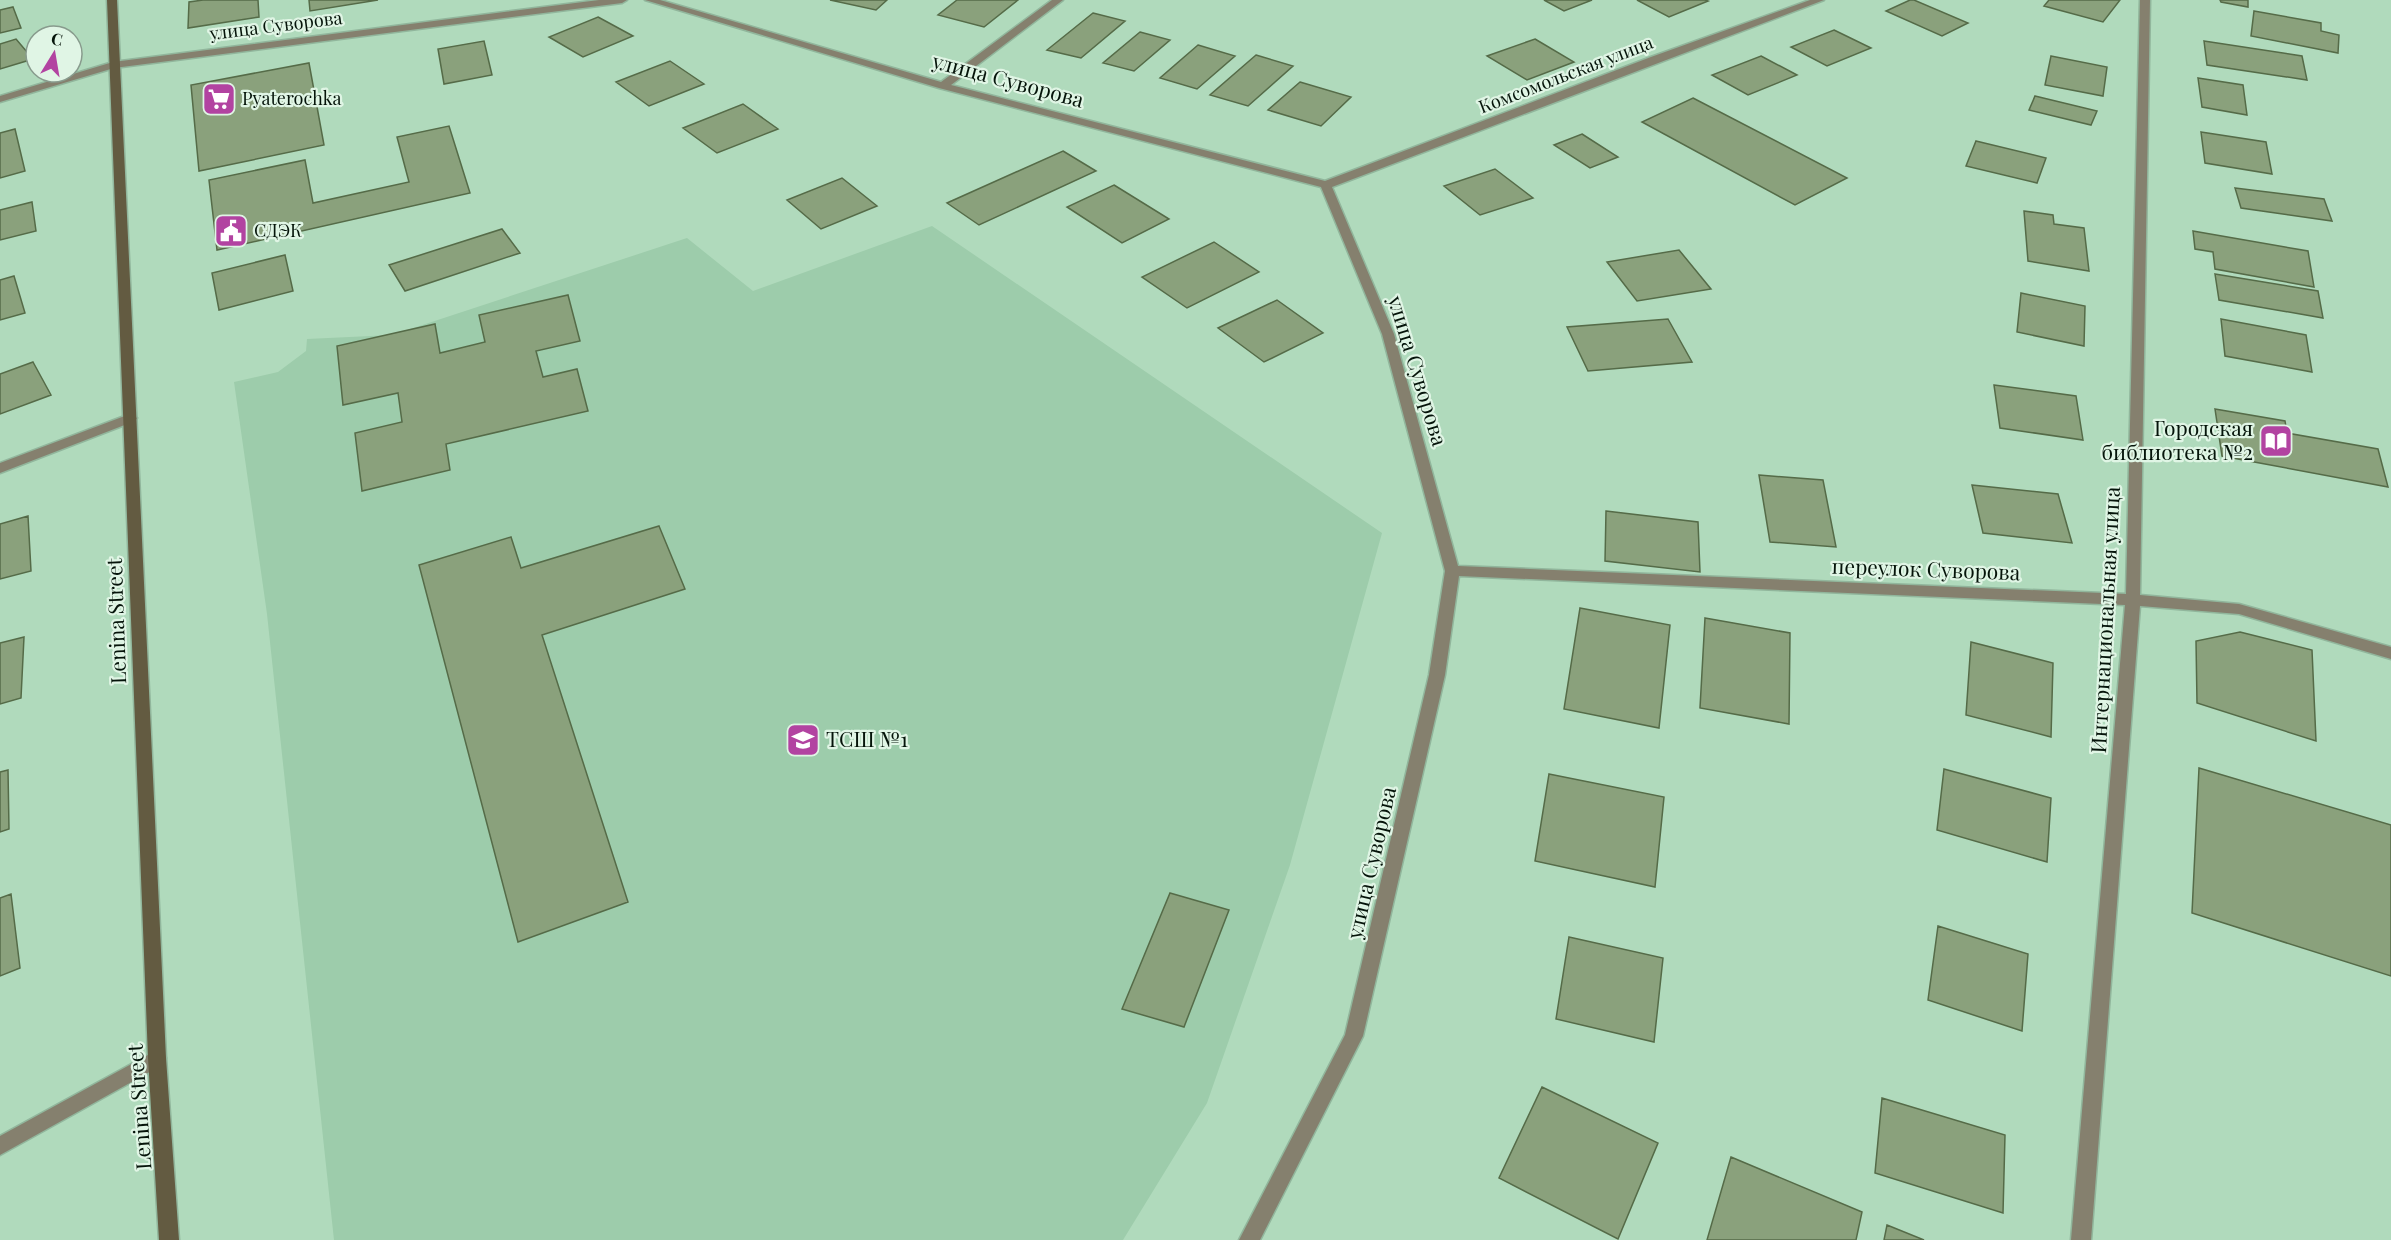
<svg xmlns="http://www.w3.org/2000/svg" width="2391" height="1240" font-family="'Playfair Display',serif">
<rect width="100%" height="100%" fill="#b0dabc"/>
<path fill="#9dccab" d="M932 226 1382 533 1290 865 1207 1103 1123 1240H334L267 614 234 382 278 372 306 351 307 339 392 335 687 238 753 291Z"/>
<path fill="#8aa17c" stroke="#556b48" stroke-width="1.5" d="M203 0H258L259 17 188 28 189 2Z
M309 0H378L310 11Z
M830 0H887L876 10Z
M957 0H1018L984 27 938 15Z
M1544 0H1592L1564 11Z
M1637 0H1705L1708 1 1669 17Z
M1910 0H1914L1968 23 1942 36 1886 11Z
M2049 0H2120L2103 22 2044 6Z
M2220 0H2248V7L2221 2Z
M13 7 21 28 0 33V10Z
M2254 11 2321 23V31L2339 35 2338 53 2251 36Z
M1093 13 1125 21 1081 58 1047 50Z
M598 17 633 36 583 57 549 37Z
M1834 30 1871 48 1827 66 1791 47Z
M1140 32 1170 40 1134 71 1103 63Z
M16 39 33 59 0 69V44Z
M1535 39 1574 62 1527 80 1487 56Z
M484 41 492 75 444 84 438 49Z
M2204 41 2302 56 2307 80 2207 65Z
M1198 45 1235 56 1197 89 1160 78Z
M1256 55 1293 66 1248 106 1210 95Z
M1761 56 1797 75 1748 95 1712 75Z
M2051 56 2107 67 2103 96 2045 85Z
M670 61 704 84 649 106 616 82Z
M309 63 324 145 199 171 191 85Z
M2198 78 2243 85 2247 115 2202 107Z
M1300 82 1351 97 1321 126 1268 110Z
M2035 96 2097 111 2091 125 2029 110Z
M1693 98 1847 178 1795 205 1642 122Z
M743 104 778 129 717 153 683 128Z
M449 126 470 193 217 250 209 180 305 160 313 203 409 182 397 137Z
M15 129 25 171 0 178V133Z
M2201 132 2266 142 2272 174 2205 163Z
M1582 134 1618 157 1590 168 1554 145Z
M1976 141 2046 158 2037 183 1966 166Z
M1063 151 1096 171 979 225 947 203Z
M1495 169 1533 198 1480 215 1444 186Z
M842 178 877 206 821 229 787 200Z
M1114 185 1169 219 1122 243 1067 207Z
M2235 188 2324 199 2332 221 2241 208Z
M32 202 36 231 0 240V210Z
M2024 211 2053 215 2054 224 2084 228 2089 271 2028 261Z
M502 229 520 253 405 291 389 265Z
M2193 231 2308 251 2314 287 2215 269 2213 252 2195 249Z
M1214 242 1259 272 1187 308 1142 277Z
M1679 250 1711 289 1637 301 1607 262Z
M285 255 293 291 219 310 212 273Z
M2215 274 2318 291 2323 318 2219 300Z
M14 276 25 313 0 320V280Z
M2021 293 2085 306 2084 346 2017 332Z
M568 295 580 341 536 351 543 377 577 369 588 411 446 444 450 470 362 491 355 433 402 422 398 393 343 405 337 346 435 324 440 353 485 342 479 315Z
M1277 300 1323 333 1264 362 1218 328Z
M1668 319 1692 362 1588 371 1567 327Z
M2221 319 2306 335 2312 372 2225 356Z
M33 362 51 395 0 414V374Z
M1994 385 2076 396 2083 440 2000 428Z
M2215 409 2285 421 2287 433 2378 449 2388 487 2222 456Z
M1759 475 1823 480 1836 547 1770 542Z
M1972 485 2058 494 2072 543 1983 533Z
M1606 511 1698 522 1700 572 1605 561Z
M28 516 31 571 0 579V524Z
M659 526 685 589 542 635 628 902 518 942 419 565 511 537 521 568Z
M1580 608 1670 625 1659 728 1564 709Z
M1705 618 1790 633 1789 724 1700 708Z
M2240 632 2312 650 2316 741 2197 703 2196 641Z
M24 637 21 698 0 704V643Z
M1971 642 2053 663 2051 737 1966 715Z
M2199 768 2391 825V976L2192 913Z
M1944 769 2051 798 2047 862 1937 830Z
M8 770 9 829 0 832V772Z
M1549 774 1664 797 1655 887 1535 861Z
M1170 893 1229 910 1184 1027 1122 1009Z
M11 894 20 968 0 976V898Z
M1938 926 2028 954 2022 1031 1928 1000Z
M1569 937 1663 958 1654 1042 1556 1019Z
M1542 1087 1658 1143 1618 1239 1499 1178Z
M1882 1098 2005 1135 2003 1213 1875 1173Z
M1731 1157 1862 1212 1856 1240H1707Z
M1887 1225 1924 1240H1884Z"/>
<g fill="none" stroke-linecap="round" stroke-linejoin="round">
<defs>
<path id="street" d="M599 0H627L622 3 114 68 0 102V96L113 62Z
M645 0H660L941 82 1052 0H1063L951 85 1325 181 1651 57 1810 0H1824L1332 187 1394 334 1458 566 2126 594 2140 0H2150L2140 595 2239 604 2391 647V659L2239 614 2140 606 2091 1240H2071L2125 605 1459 576 1445 675 1363 1036 1260 1240H1239L1345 1035 1429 675 1445 571 1382 334 1321 187 939 88Z
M130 414 137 418 135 421 0 473V463Z
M157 1050 164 1052 166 1058 164 1064 0 1155V1136Z"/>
<path id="secondary" d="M107 0H117L166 1058 179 1240H159L148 1058Z"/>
</defs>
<use href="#street" stroke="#91b69c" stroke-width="3"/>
<use href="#secondary" stroke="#91b69c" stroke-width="3"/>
<use href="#street" fill="#85806e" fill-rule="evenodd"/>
<use href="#secondary" fill="#635b41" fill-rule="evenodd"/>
</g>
<defs>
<symbol id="supermarket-square" viewBox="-11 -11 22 22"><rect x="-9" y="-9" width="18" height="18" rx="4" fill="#b243a1" stroke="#e0f5e5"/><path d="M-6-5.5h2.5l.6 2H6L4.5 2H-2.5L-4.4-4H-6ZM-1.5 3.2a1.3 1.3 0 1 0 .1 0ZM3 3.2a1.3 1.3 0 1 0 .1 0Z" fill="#fff"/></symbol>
<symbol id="civic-square" viewBox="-11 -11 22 22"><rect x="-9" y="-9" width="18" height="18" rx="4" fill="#b243a1" stroke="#e0f5e5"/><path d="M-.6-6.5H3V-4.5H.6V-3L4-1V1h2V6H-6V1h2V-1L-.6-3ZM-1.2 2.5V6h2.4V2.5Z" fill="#fff"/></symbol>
<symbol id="library-square" viewBox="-11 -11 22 22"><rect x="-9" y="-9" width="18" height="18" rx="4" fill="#b243a1" stroke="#e0f5e5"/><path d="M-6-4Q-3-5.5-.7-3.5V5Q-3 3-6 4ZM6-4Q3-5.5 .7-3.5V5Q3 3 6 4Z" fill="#fff"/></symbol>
<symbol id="school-square" viewBox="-11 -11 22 22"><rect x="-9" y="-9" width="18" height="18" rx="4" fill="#b243a1" stroke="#e0f5e5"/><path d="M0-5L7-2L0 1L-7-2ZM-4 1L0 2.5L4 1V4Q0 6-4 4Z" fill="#fff"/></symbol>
</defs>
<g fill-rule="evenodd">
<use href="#supermarket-square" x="200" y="80" width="38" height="38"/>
<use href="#civic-square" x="212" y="212" width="38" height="38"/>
<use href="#library-square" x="2257" y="422" width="38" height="38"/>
<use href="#school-square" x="784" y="721" width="38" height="38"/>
</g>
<g text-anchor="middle" stroke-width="4.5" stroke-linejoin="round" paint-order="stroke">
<g font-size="18" fill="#05140a" stroke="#e0f5e5">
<text transform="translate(276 26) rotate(-7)" y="6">улица Суворова</text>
<text transform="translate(1566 75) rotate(-21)" y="6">Комсомольская улица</text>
</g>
<g font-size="18" fill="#05140a" stroke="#e0f5e5" text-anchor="start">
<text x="242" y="105">Pyaterochka</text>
<text x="254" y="237">СДЭК</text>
</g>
<g font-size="21" fill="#05140a" stroke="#e0f5e5">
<text transform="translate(1008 81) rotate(15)" y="7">улица Суворова</text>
<text transform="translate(1417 371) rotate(73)" y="7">улица Суворова</text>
<text transform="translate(1926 570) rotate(2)" y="7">переулок Суворова</text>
<text transform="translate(2106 620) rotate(-87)" y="7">Интернациональная улица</text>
<text transform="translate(117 621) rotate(-92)" y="7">Lenina Street</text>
<text transform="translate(1372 863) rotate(-77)" y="7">улица Суворова</text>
<text transform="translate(140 1107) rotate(-94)" y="7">Lenina Street</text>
</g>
<g font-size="21" fill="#05140a" stroke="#e0f5e5" text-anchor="end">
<text x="2253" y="436">Городская<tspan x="2253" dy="24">библиотека №2</tspan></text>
<text x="826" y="747" text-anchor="start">ТСШ №1</text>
</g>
</g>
<g transform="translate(54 54) rotate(11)"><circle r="28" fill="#e0f5e5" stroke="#889b8d" stroke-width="1.5"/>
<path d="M0-4.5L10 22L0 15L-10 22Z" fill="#b243a1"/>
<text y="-9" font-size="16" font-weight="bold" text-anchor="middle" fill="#05140a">С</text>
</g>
</svg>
